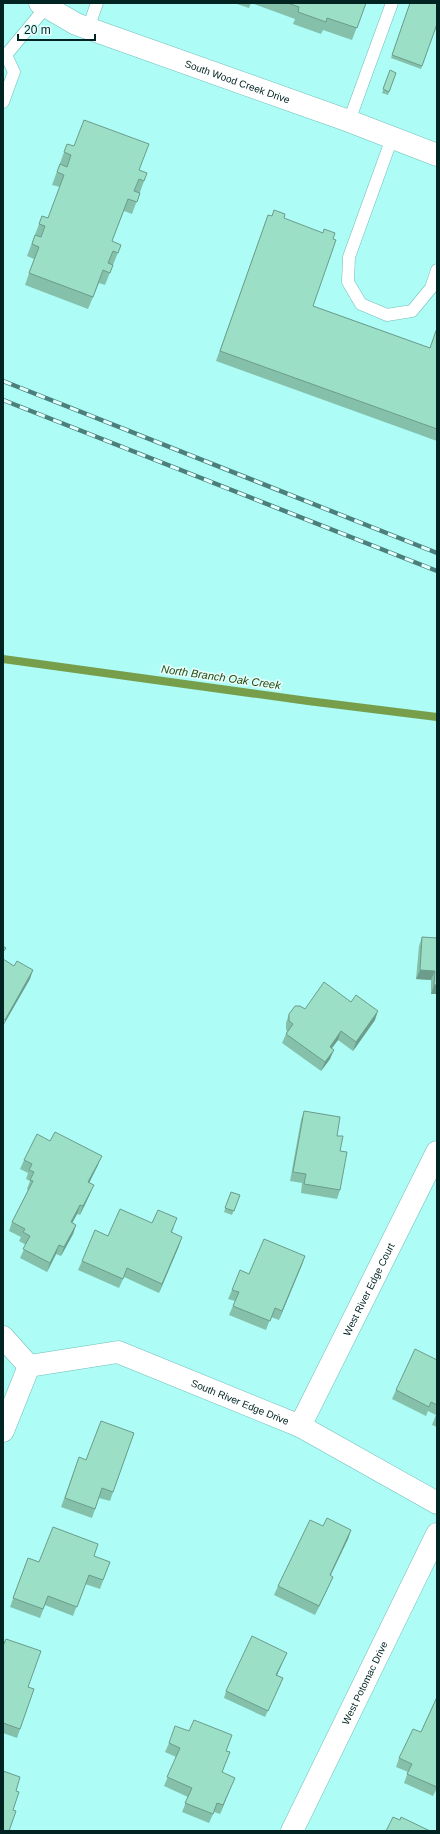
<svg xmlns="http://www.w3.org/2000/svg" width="440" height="1834" font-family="Arial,sans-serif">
<rect width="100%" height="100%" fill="#adfcf6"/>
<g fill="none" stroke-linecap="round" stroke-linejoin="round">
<path stroke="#779e4b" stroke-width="8" d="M3 659 308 701 437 717"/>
<defs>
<path id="lane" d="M88 29 97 3
M3 102 14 72 6 55 46 7
M349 121 392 3
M392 138 349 257 348 282 361 304 387 315 412 311 431 288 437 270"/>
<g id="street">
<path id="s1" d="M40 3 76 24 349 121 437 155"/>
<path d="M3 1337 29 1366"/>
<path id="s2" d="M29 1366 118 1352 300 1426 437 1503"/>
<path id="s3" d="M300 1426 437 1152"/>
<path d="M3 1431 29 1366"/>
<path id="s4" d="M292 1831 437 1534"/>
</g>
</defs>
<use href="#lane" stroke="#70beb8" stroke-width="13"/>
<use href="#street" stroke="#70beb8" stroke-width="23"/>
<use href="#lane" stroke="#fff" stroke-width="12"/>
<use href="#street" stroke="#fff" stroke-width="22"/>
<defs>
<path id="rail" d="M3 381 437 553
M3 400 437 571"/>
</defs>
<use href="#rail" stroke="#4a7f7b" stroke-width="4.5"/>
<use href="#rail" stroke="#e1fffc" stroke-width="3" stroke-dasharray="9" stroke-linecap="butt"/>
</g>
<path fill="#85c0ab" d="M234 3H366L352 40 323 30 321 34 293 24 295 19 251 3 249 8Z
M410 3 437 24 421 69 391 58Z
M390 70 396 73 388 95 382 93Z
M67 144 147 173 132 214 124 211 112 241 121 245 105 285 99 283 88 309 25 285 34 259 27 256 42 216 48 218 60 187 52 185Z
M268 215 284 219 313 306 430 348 437 328V441L216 361Z
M422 937 437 938V994H431V980L416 979 419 946Z
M305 1009 375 1020 353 1051 338 1040 332 1048 330 1059 321 1071 282 1043 286 1034 287 1031 286 1030V1023L289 1014Z
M304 1111 337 1136 340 1151V1190L337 1199 301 1193 302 1183 290 1181 301 1120Z
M50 1141 98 1165 89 1183 90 1194 80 1215 77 1214 72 1223 76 1225 73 1234 61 1256 56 1254 47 1272 20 1258 26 1245 19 1241 21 1237 9 1231 12 1222 28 1190 27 1189 30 1181 26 1179 28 1173 20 1169 24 1160Z
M231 1192 240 1195 232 1215 224 1212Z
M152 1223 174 1227 172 1232 179 1246 159 1293 124 1277 119 1288 78 1270 82 1261 108 1236Z
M305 1256 279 1320 271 1317 266 1330 229 1315 235 1301 228 1299 232 1290 249 1274Z
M437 1360V1427L432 1425 436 1415 428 1411 426 1416 392 1399 396 1390Z
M134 1433 110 1501 99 1498 92 1518 61 1507 79 1457 86 1460Z
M323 1526 351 1530 348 1539 331 1575 329 1586 315 1615 274 1595 278 1586Z
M94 1556 110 1562 100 1589 85 1584 73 1616 45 1605 40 1618 10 1607 28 1558 39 1562Z
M3 1646 28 1687 34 1689 17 1738 3 1733Z
M287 1653 277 1675 283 1678 280 1685 265 1717 224 1698 226 1691Z
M437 1697V1788L433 1796 404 1783 408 1772 396 1767 399 1758 421 1732Z
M169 1743 226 1751 230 1752 222 1772 231 1787 220 1814 214 1812 209 1823 182 1812 188 1797 164 1786 176 1757 165 1752Z"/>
<path fill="#6c9c8b" d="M33 970 30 979 3 1026 5 1020Z
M420 970 435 971 431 980 416 979Z
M434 985H437V994H431Z
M378 1011 375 1020 353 1051 356 1042Z
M341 1031 338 1040 326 1056 330 1047Z
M334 1050 330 1059 321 1071 325 1062Z
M102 1156 98 1165 85 1191 88 1182Z
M94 1185 90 1194 80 1215 83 1206Z
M80 1205 77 1214 68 1231 71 1222Z
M76 1225 73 1234 61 1256 64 1247Z
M182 1237 179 1246 159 1293 162 1284Z
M59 1245 56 1254 47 1272 50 1263Z
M305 1256 302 1265 279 1320 282 1311Z
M351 1530 348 1539 326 1584 330 1575Z
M333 1577 329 1586 315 1615 319 1606Z
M287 1653 284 1659 274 1682 276 1675Z
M235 1778 231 1787 220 1814 223 1805Z"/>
<path fill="#9bdfc7" stroke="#6c9c8b" d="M288 3H366L357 28 327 18 326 22 298 12 299 7Z
M410 3H437V24L422 66 392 55Z
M390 70 396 73 389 92 383 89Z
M84 120 149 144 139 170 147 173 144 181 139 179 134 191 140 193 137 202 128 199 112 241 121 245 118 253 113 251 108 263 113 265 110 273 103 270 93 297 29 273 39 247 32 244 35 235 41 237 45 226 39 224 42 216 48 218 64 175 57 172 60 164 67 167 71 155 64 152 67 144 74 146Z
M274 210 285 214 284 218 323 233 324 229 335 233 333 239 336 240 313 306 430 348 437 328V429L220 351 268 215 272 216Z
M422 937 437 938V985H434L435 971 420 970Z
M3 946 6 948 3 952Z
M3 959 14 966 17 961 33 970 5 1020 3 1019Z
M324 982 351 1002 356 995 378 1011 356 1042 341 1031 330 1047 334 1050 325 1062 286 1034 293 1024 289 1021V1014L295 1006H300L305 1009Z
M304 1111 340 1117 337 1136H343L340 1151 347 1152 340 1190 304 1184 306 1174 293 1172Z
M55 1132 102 1156 88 1182 94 1185 83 1206 80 1205 71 1222 76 1225 64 1247 59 1245 50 1263 23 1249 30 1236 23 1232 25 1229 12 1222 33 1181 30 1180 34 1172 29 1170 32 1164 24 1160 37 1134 50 1141Z
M231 1192 240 1195 234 1211 225 1208Z
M120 1209 152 1223 158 1210 177 1218 171 1232 182 1237 162 1284 127 1268 123 1279 82 1261 95 1230 108 1236Z
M264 1239 305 1256 282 1311 275 1308 270 1321 233 1306 239 1292 232 1290 240 1270 249 1274Z
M415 1349 437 1360V1405L431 1402 429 1407 396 1390Z
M101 1421 134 1433 113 1492 102 1488 95 1509 65 1498 79 1457 86 1460Z
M327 1518 351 1530 330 1575 333 1577 319 1606 278 1586 310 1520 323 1526Z
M53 1527 98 1544 94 1556 110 1562 103 1580 89 1575 77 1607 48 1596 43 1609 13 1598 28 1558 39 1562Z
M252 1636 287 1653 276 1675 283 1678 268 1711 226 1691Z
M6 1639 41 1651 28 1687 34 1689 20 1729 3 1723V1646Z
M437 1697V1787L407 1774 412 1764 399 1758 413 1729 421 1732Z
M194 1720 232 1735 226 1751 230 1752 222 1772 235 1778 223 1805 217 1803 213 1814 185 1803 192 1788 167 1777 180 1748 169 1743 175 1726 189 1731Z
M3 1771 20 1777 16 1791 19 1792 13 1810 16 1811 9 1831H3Z
M393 1817 400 1820 401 1817 430 1831H386Z"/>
<g text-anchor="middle" stroke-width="3.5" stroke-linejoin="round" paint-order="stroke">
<g font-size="10" fill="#012321" stroke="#e1fffc">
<text dy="4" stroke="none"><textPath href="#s1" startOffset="213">South Wood Creek Drive</textPath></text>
<text dy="4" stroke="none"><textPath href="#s3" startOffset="153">West River Edge Court</textPath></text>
<text dy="4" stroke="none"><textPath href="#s2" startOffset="222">South River Edge Drive</textPath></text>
<text dy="4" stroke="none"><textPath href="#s4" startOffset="165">West Potomac Drive</textPath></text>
</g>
<g font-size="11" font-style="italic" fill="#2d4609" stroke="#e1fffc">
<text transform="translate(221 677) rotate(8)" y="4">North Branch Oak Creek</text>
</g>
</g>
<rect width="440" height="1834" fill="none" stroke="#012321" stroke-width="8"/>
<path d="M18 34v6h77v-6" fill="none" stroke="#012321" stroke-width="2"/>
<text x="24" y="34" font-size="12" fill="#012321" stroke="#e1fffc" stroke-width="3" paint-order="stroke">20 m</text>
</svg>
